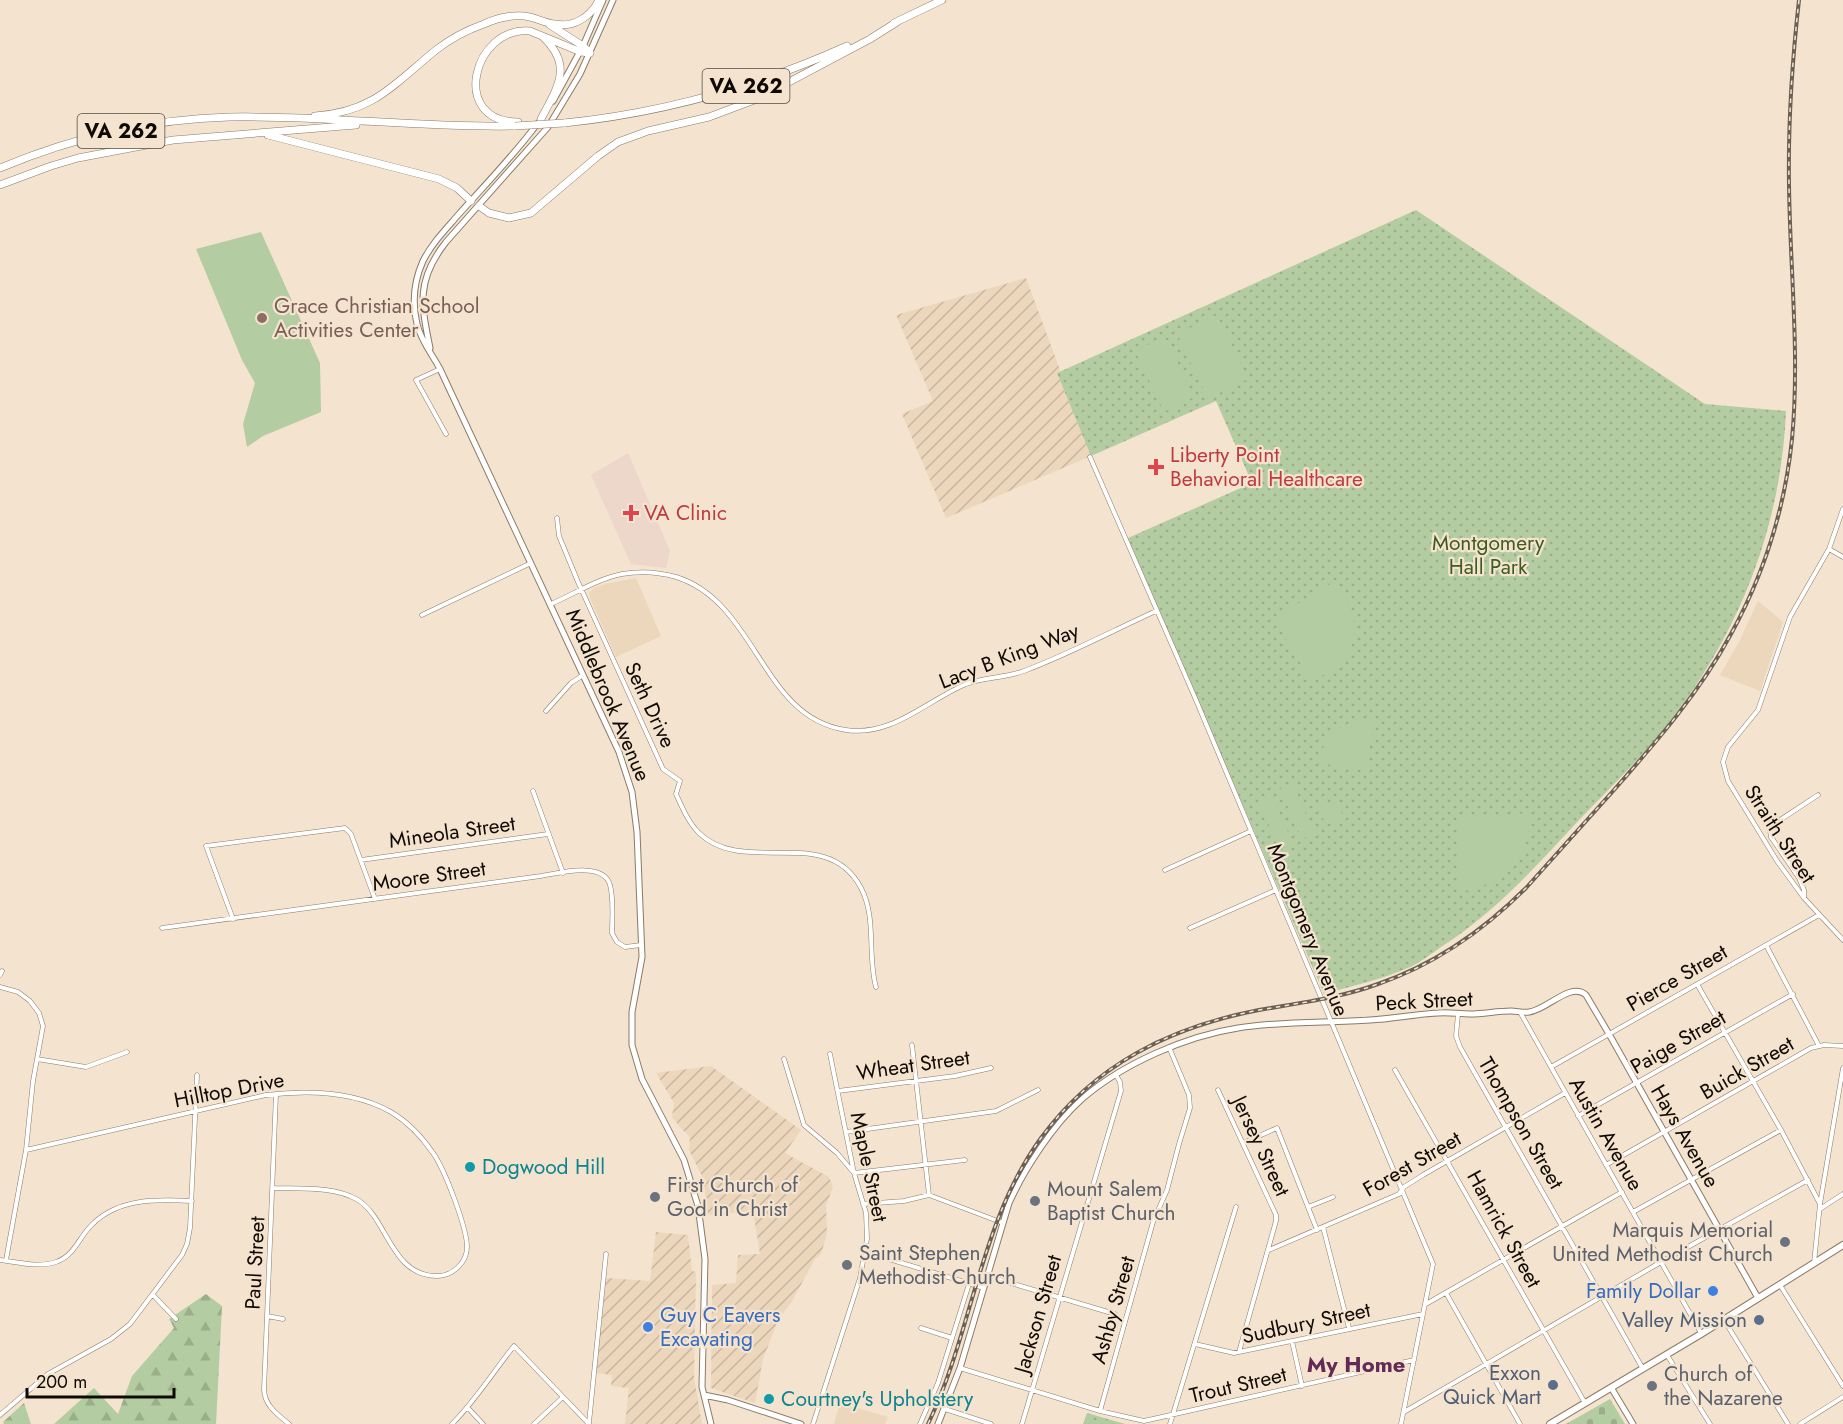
<svg xmlns="http://www.w3.org/2000/svg" width="1843" height="1424" font-family="Jost,sans-serif">
<defs>
<pattern id="industrial-furrows" width="10" height="10" patternUnits="userSpaceOnUse" patternTransform="scale(1.5)"><rect width="10" height="10" fill="#ecd6bc"/><path d="M-1 1l2-2M0 10L10 0M9 11l2-2" fill="none" stroke="#c9b6a0"/></pattern>
<pattern id="forest-firs" width="22" height="20" patternUnits="userSpaceOnUse" patternTransform="scale(1.5)"><rect width="22" height="20" fill="#b4cca2"/><path d="M5 1l3.5 6h-7zM16 11l3.5 6h-7z" fill="#9aae8a"/></pattern>
<pattern id="cemetery-stones" width="16" height="16" patternUnits="userSpaceOnUse" patternTransform="scale(1.5)"><rect width="16" height="16" fill="#b4cca2"/><path d="M2 7V4a2 2 0 0 1 4 0v3zM10 15v-3a2 2 0 0 1 4 0v3z" fill="#9aae8a"/></pattern>
<pattern id="park-dots" width="8" height="8" patternUnits="userSpaceOnUse" patternTransform="scale(1.5)"><rect width="8" height="8" fill="#b4cca2"/><path d="M2 2h.1M6 6h.1" fill="none" stroke="#9aae8a" stroke-width="1.8" stroke-linecap="round"/></pattern>
</defs>
<rect width="100%" height="100%" fill="#f4e3ce"/>
<path fill="#ecd6bc" d="M636 578 661 636 616 657 590 598 589 593 594 588 605 584Z
M1758 601 1783 622 1760 691 1720 675 1739 642Z
M840 1403 888 1417 885 1424H834Z"/>
<path fill="url(#industrial-furrows)" d="M1026 278 1060 370 1057 373 1091 456 946 518 902 414 933 401 896 315Z
M711 1066 801 1130 785 1153 829 1177 833 1187 826 1205 827 1234 821 1254 815 1259 791 1303 779 1318 763 1359 755 1403 711 1388 712 1285 736 1283 738 1255 760 1254 753 1211 708 1215 703 1178 689 1150 690 1137 679 1126 672 1117 674 1103 656 1073Z
M656 1232 688 1235 692 1271 696 1272 694 1378 702 1424H625L629 1388 611 1386 612 1375 596 1373 606 1278 650 1281Z"/>
<path fill="#edd7cb" d="M628 453 670 551 666 568 631 564 591 475Z"/>
<path fill="url(#forest-firs)" d="M206 1294 222 1306 216 1424H54L94 1388 118 1414 132 1376 174 1328 169 1319Z
M24 1403 31 1424H4L3 1422Z"/>
<path fill="url(#cemetery-stones)" d="M1610 1399 1625 1424H1566Z"/>
<path fill="url(#park-dots)" d="M1416 210 1705 404 1786 411C1781 529 1738 636 1665 728 1639 760 1609 789 1581 818 1537 865 1496 912 1441 947 1431 954 1421 962 1410 967 1383 979 1353 986 1324 994L1128 538 1252 483 1216 401 1091 456 1057 373Z
M1087 1413 1125 1424H1083Z"/>
<path fill="#b4cca2" d="M261 232 320 363 321 412 263 436 247 447 243 424 255 383 242 360 196 249Z
M1217 315 1248 379 1208 399 1177 334Z
M1165 337 1194 397 1164 412 1135 351Z
M1335 581C1367 624 1360 658 1311 682L1274 618Z
M1365 721 1374 722 1366 771 1319 763C1322 737 1340 723 1365 721Z
M1293 784 1314 833 1302 839 1280 789Z
M1271 794 1293 843 1280 849 1257 799Z
M1335 800 1344 818 1326 825 1318 808Z
M1530 813C1530 861 1505 884 1459 892L1458 818Z"/>
<g fill="none" stroke-linecap="round" stroke-linejoin="round">
<defs>
<path id="street" d="M440 369 416 380 446 434
M1090 457 1196 700 1433 1264 1401 1424
M1843 509 1829 549 1790 617 1758 710 1728 747 1723 762 1728 781 1777 861 1804 898 1843 940
M557 518 559 536 578 582 663 769 680 781 676 794C682 807 688 822 699 833 744 877 827 823 861 888 877 918 867 955 876 987
M1829 549 1843 557
M551 604C574 594 597 579 622 574 640 571 658 572 676 577 757 602 761 718 846 730 892 737 926 701 966 684 985 677 1005 678 1024 671 1069 654 1112 631 1156 611
M422 615 531 563
M546 711 571 683 583 675
M533 791 563 873
M361 860 548 834
M1165 870 1251 831
M1804 898V890L1799 878 1771 837 1770 831 1777 822 1818 795
M233 919 206 846 345 828 351 834 375 899
M162 928 541 876C559 873 604 861 610 885 614 899 612 918 612 933L617 942 625 947 641 945
M1190 928 1276 890
M1766 945 1819 1046
M0 975 2 971
M1697 984 1781 1130 1820 1204
M0 987 18 992 30 1001 39 1013 43 1026 33 1081 26 1150 6 1260
M1520 1012 1701 1333
M1458 1014 1456 1036 1460 1047 1643 1369
M912 1045 929 1195
M37 1059 86 1067 127 1052
M784 1059 804 1125 837 1153 854 1173 965 1160
M1551 1067 1819 915
M1395 1070 1585 1403
M1218 1090 1276 1215V1221L1239 1352
M838 1091 955 1076 991 1068
M276 1094 264 1390C265 1406 277 1414 289 1424
M1578 1116 1793 994
M846 1132 996 1111 1038 1090
M1243 1143 1277 1128 1317 1230
M26 1150 266 1095C307 1090 354 1091 391 1112 408 1122 422 1137 433 1153 445 1170 467 1228 467 1247 467 1263 452 1276 437 1276 391 1276 388 1219 358 1200 335 1186 300 1189 273 1188
M1606 1165 1811 1048 1824 1045 1843 1046
M863 1204 904 1201 929 1195 1003 1223
M1308 1207 1333 1197
M1820 1209 1843 1194
M1633 1212 1781 1130
M1323 1227 1349 1328
M1269 1250 1399 1194 1404 1187 1423 1175 1565 1093
M866 1252 984 1288
M0 1260C17 1262 39 1268 56 1262 73 1256 77 1242 88 1229 114 1198 155 1199 192 1201
M1814 1263 1820 1204 1843 1068
M987 1276 1115 1314
M1780 1285 1843 1386
M1446 1293 1520 1424
M153 1295 176 1319
M1426 1304 1622 1192
M267 1316 283 1319
M1724 1320 1788 1424
M921 1328 952 1338
M1292 1341 1302 1386
M1195 1344 1234 1353 1423 1314
M1667 1355 1710 1424
M960 1368 1100 1411 1144 1421 1414 1360
M468 1408 483 1424
M945 1409 991 1424
M1100 1411 1153 1222 1167 1190 1179 1144 1190 1108 1189 1095 1169 1047
M1404 1412 1661 1262 1808 1180
M0 1415 48 1374 111 1339 130 1324 182 1255 187 1244 190 1228 197 1075
M589 1423 606 1254
M452 1424C476 1400 493 1372 514 1346L589 1424
M534 1424 563 1397
M813 1424 860 1278 867 1239 866 1213 854 1173 830 1054
M920 1424 938 1383 969 1284
M1022 1424 1121 1091 1120 1082 1116 1075
M1170 1424 1236 1207
M1800 1424 1843 1397"/>
<path id="secondary" d="M553 101 583 46 603 0
M538 123C514 155 486 184 459 214 446 229 432 243 423 261 414 281 412 303 417 324 421 341 432 354 440 369L619 752 632 792 637 832 642 957 632 1012V1045L642 1079 684 1160 698 1206 705 1259 702 1387 711 1424
M430 348C421 304 416 280 446 242L548 127 580 74 613 0
M1612 1389 1633 1424
M704 1395 728 1400 801 1424
M938 1424 960 1368 1009 1203C1025 1168 1053 1125 1082 1099 1122 1064 1186 1036 1238 1028 1281 1021 1327 1023 1370 1020 1393 1019 1415 1014 1438 1013 1449 1012 1459 1014 1470 1014 1484 1014 1497 1011 1511 1011 1517 1011 1523 1013 1529 1012 1547 1010 1571 981 1586 995L1609 1034 1758 1298"/>
<path id="primary" d="M1550 1424 1701 1334 1843 1245"/>
<path id="highway" d="M894 23 942 0
M550 25 583 46 590 53
M315 116C374 112 394 84 436 50 450 39 467 30 484 24 497 18 510 15 524 16 535 17 544 23 555 24 573 28 591 17 599 0
M541 119C557 88 574 66 543 37
M518 122C449 122 473 26 530 31L581 52 590 53
M564 123C663 113 756 87 847 46
M268 135 439 179 457 188 471 201
M0 168C72 138 151 119 229 117 325 115 420 128 515 126
M0 185 51 166 78 158 173 140 356 125
M479 206 489 213 509 218 531 213 598 156 618 142 648 131 709 117 757 99 870 39 897 22"/>
</defs>
<use href="#street" stroke="#8b7b68" stroke-width="5"/>
<use href="#secondary" stroke="#8b7b68" stroke-width="7"/>
<use href="#primary" stroke="#8b7b68" stroke-width="8"/>
<use href="#highway" stroke="#8b7b68" stroke-width="8"/>
<use href="#street" stroke="#fff" stroke-width="4"/>
<use href="#secondary" stroke="#fff" stroke-width="5"/>
<use href="#primary" stroke="#fff" stroke-width="6"/>
<use href="#highway" stroke="#fff" stroke-width="7"/>
<defs>
<path id="rail" d="M928 1424C973 1331 979 1223 1041 1138 1095 1064 1171 1027 1259 1010 1299 1003 1340 998 1378 984 1436 964 1483 931 1526 888 1555 856 1584 823 1614 790 1657 741 1700 692 1731 634 1764 574 1785 508 1792 439 1800 355 1790 270 1789 185 1788 123 1792 62 1799 0"/>
</defs>
<use href="#rail" stroke="#6b6054" stroke-width="4"/>
<use href="#rail" stroke="#f4e3ce" stroke-width="1.5" stroke-dasharray="4.5" stroke-linecap="butt"/>
<defs>
<path id="highway-bridge" d="M515 126 564 123"/>
</defs>
<use href="#highway-bridge" stroke="#8b7b68" stroke-width="8" stroke-linecap="butt"/>
<use href="#highway-bridge" stroke="#fff" stroke-width="7"/>
</g>
<circle fill="#8d6e63" stroke="#f4e3ce" stroke-width="2" cx="262" cy="318" r="6"/>
<g fill="#e0444e" stroke="#f4e3ce" stroke-width="2">
<path d="M1153 458h6v6h6v6h-6v6h-6v-6h-6v-6h6z"/>
<path d="M628 504h6v6h6v6h-6v6h-6v-6h-6v-6h6z"/>
</g>
<g fill="#0f9aa8" stroke="#f4e3ce" stroke-width="2">
<circle cx="470" cy="1167" r="6"/>
<circle cx="769" cy="1399" r="6"/>
</g>
<g fill="#6b7280" stroke="#f4e3ce" stroke-width="2">
<circle cx="655" cy="1197" r="6"/>
<circle cx="1035" cy="1201" r="6"/>
<circle cx="1785" cy="1242" r="6"/>
<circle cx="847" cy="1265" r="6"/>
<circle cx="1652" cy="1386" r="6"/>
</g>
<g fill="#3f7fe0" stroke="#f4e3ce" stroke-width="2">
<circle cx="1713" cy="1291" r="6"/>
<circle cx="648" cy="1327" r="6"/>
</g>
<g fill="#5c6f8a" stroke="#f4e3ce" stroke-width="2">
<circle cx="1759" cy="1320" r="6"/>
<circle cx="1553" cy="1385" r="6"/>
</g>
<g text-anchor="middle" stroke-width="4.5" stroke-linejoin="round" paint-order="stroke">
<g fill="#f4e3ce" stroke="#544b41" stroke-width="1.5">
<rect x="702.5" y="69" width="87" height="34" rx="4.5"/>
<rect x="77.5" y="114" width="87" height="34" rx="4.5"/>
</g>
<g font-size="20" font-weight="bold" fill="#100a04">
<text x="746" y="93">VA 262</text>
<text x="121" y="138">VA 262</text>
</g>
<g font-size="21" fill="#785e54" stroke="#f4e3ce" text-anchor="start">
<text x="274" y="313">Grace Christian School<tspan x="274" dy="24">Activities Center</tspan></text>
</g>
<g font-size="21" fill="#be3a42" stroke="#f4e3ce" text-anchor="start">
<text x="1170" y="462">Liberty Point<tspan x="1170" dy="24">Behavioral Healthcare</tspan></text>
<text x="644" y="520">VA Clinic</text>
</g>
<g font-size="21" fill="#3d5d1e" stroke="#f4e3ce">
<text x="1488" y="550">Montgomery<tspan x="1488" dy="24">Hall Park</tspan></text>
</g>
<g font-size="21" fill="#100a04" stroke="#f4e3ce">
<text transform="translate(1009 656) rotate(-21)" y="7">Lacy B King Way</text>
<text transform="translate(608 695) rotate(67)" y="7">Middlebrook Avenue</text>
<text transform="translate(650 705) rotate(65)" y="7">Seth Drive</text>
<text transform="translate(452 832) rotate(-8)" y="7">Mineola Street</text>
<text transform="translate(1780 834) rotate(57)" y="7">Straith Street</text>
<text transform="translate(429 876) rotate(-8)" y="7">Moore Street</text>
<text transform="translate(1308 930) rotate(68)" y="7">Montgomery Avenue</text>
<text transform="translate(1677 978) rotate(-30)" y="7">Pierce Street</text>
<text transform="translate(1424 1001) rotate(-3)" y="7">Peck Street</text>
<text transform="translate(1678 1042) rotate(-30)" y="7">Paige Street</text>
<text transform="translate(913 1065) rotate(-8)" y="7">Wheat Street</text>
<text transform="translate(1747 1068) rotate(-30)" y="7">Buick Street</text>
<text transform="translate(229 1090) rotate(-11)" y="7">Hilltop Drive</text>
<text transform="translate(1521 1123) rotate(60)" y="7">Thompson Street</text>
<text transform="translate(1606 1134) rotate(60)" y="7">Austin Avenue</text>
<text transform="translate(1685 1136) rotate(60)" y="7">Hays Avenue</text>
<text transform="translate(1261 1146) rotate(65)" y="7">Jersey Street</text>
<text transform="translate(1412 1164) rotate(-30)" y="7">Forest Street</text>
<text transform="translate(869 1167) rotate(78)" y="7">Maple Street</text>
<text transform="translate(1504 1229) rotate(61)" y="7">Hamrick Street</text>
<text transform="translate(255 1263) rotate(-87)" y="7">Paul Street</text>
<text transform="translate(1113 1310) rotate(-74)" y="7">Ashby Street</text>
<text transform="translate(1038 1314) rotate(-74)" y="7">Jackson Street</text>
<text transform="translate(1306 1323) rotate(-12)" y="7">Sudbury Street</text>
<text transform="translate(1238 1385) rotate(-13)" y="7">Trout Street</text>
</g>
<g font-size="21" fill="#0d838f" stroke="#f4e3ce" text-anchor="start">
<text x="482" y="1174">Dogwood Hill</text>
<text x="781" y="1406">Courtney's Upholstery</text>
</g>
<g font-size="21" fill="#5b616d" stroke="#f4e3ce" text-anchor="start">
<text x="667" y="1192">First Church of<tspan x="667" dy="24">God in Christ</tspan></text>
<text x="1047" y="1196">Mount Salem<tspan x="1047" dy="24">Baptist Church</tspan></text>
<text x="1773" y="1237" text-anchor="end">Marquis Memorial<tspan x="1773" dy="24">United Methodist Church</tspan></text>
<text x="859" y="1260">Saint Stephen<tspan x="859" dy="24">Methodist Church</tspan></text>
<text x="1664" y="1381">Church of<tspan x="1664" dy="24">the Nazarene</tspan></text>
</g>
<g font-size="21" fill="#366cbe" stroke="#f4e3ce" text-anchor="end">
<text x="1701" y="1298">Family Dollar</text>
<text x="660" y="1322" text-anchor="start">Guy C Eavers<tspan x="660" dy="24">Excavating</tspan></text>
</g>
<g font-size="21" fill="#4e5e75" stroke="#f4e3ce" text-anchor="end">
<text x="1747" y="1327">Valley Mission</text>
<text x="1541" y="1380">Exxon<tspan x="1541" dy="24">Quick Mart</tspan></text>
</g>
<g font-size="22" font-weight="bold" fill="#632a55" stroke="#f4e3ce">
<text x="1356" y="1372">My Home</text>
</g>
</g>
<path d="M27 1388v9h147v-9" fill="none" stroke="#100a04" stroke-width="3"/>
<text x="36" y="1388" font-size="18" fill="#100a04" stroke="#f4e3ce" stroke-width="4.5" paint-order="stroke">200 m</text>
</svg>
